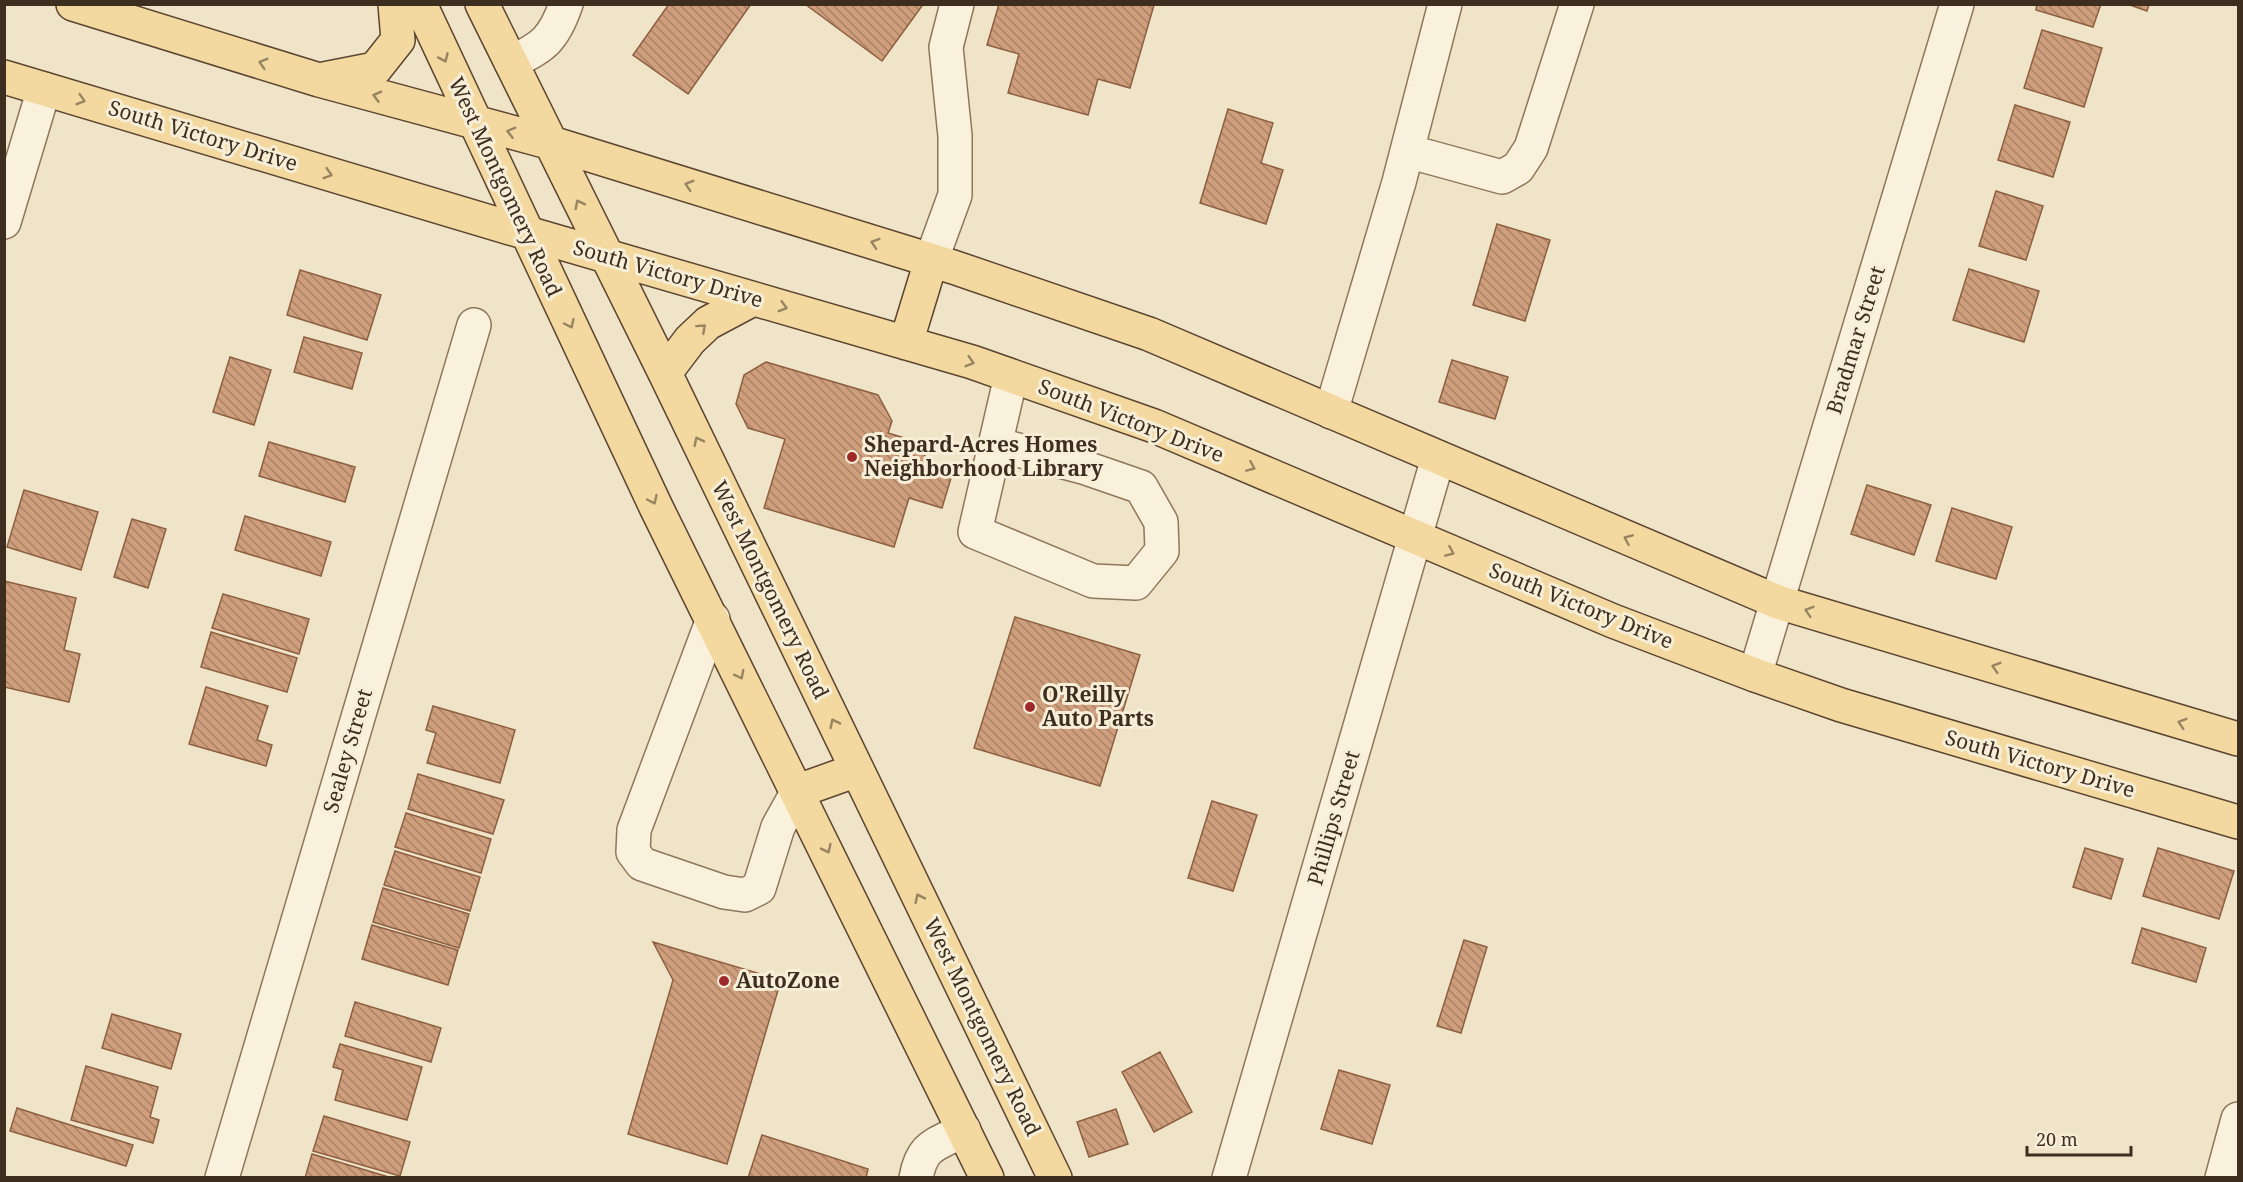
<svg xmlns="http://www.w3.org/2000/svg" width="2243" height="1182" font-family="'Noto Serif',serif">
<defs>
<pattern id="building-back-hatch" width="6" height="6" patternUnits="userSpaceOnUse" patternTransform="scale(1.5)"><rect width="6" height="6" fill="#cf9f7d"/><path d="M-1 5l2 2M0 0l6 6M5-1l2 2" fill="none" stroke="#a98266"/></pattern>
</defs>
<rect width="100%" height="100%" fill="#f0e4c8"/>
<path fill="url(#building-back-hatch)" stroke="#8d5f41" stroke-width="1.5" d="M669 4H751L688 94 633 55Z
M805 4H921L922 6 882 61Z
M999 4 1154 5 1130 88 1098 79 1088 115 1008 93 1019 54 987 45Z
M2037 4H2101L2093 27 2036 10Z
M2127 4H2149L2147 11Z
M2042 30 2102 48 2084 107 2024 88Z
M2015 105 2070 122 2053 177 1998 160Z
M1228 109 1273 123 1261 163 1283 170 1266 224 1200 203Z
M1996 191 2043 206 2026 260 1979 246Z
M1497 224 1550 240 1525 321 1473 305Z
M1969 269 2039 291 2024 342 1953 320Z
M300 270 381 295 367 340 287 315Z
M304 337 362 353 352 389 294 372Z
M230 357 271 370 254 425 213 412Z
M1452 360 1508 377 1495 419 1439 402Z
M766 362 878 395 892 421 888 433 928 445 921 469 951 478 942 508 909 498 894 547 764 508 785 439 748 428 736 404 744 375Z
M269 442 355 467 345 502 259 476Z
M1867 485 1931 505 1914 555 1851 534Z
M24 490 98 512 81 570 7 547Z
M1952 508 2012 527 1996 579 1936 561Z
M245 516 331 542 321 576 235 550Z
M132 519 166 529 148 588 114 577Z
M4 581 76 598 64 650 80 654 69 702 4 687Z
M223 594 309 619 299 654 212 628Z
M1015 617 1140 655 1100 786 974 748Z
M211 632 297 658 287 692 201 667Z
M206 687 268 706 257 740 272 745 266 766 189 744Z
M433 706 515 730 500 783 427 763 436 733 426 730Z
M418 774 504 800 493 834 408 809Z
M1212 801 1257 815 1233 891 1188 878Z
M406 813 491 839 481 873 395 847Z
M2085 848 2123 859 2111 899 2073 887Z
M2158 848 2234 871 2219 919 2143 896Z
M395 851 480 877 470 911 384 885Z
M383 888 469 914 459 948 373 922Z
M372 925 458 950 448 985 362 959Z
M2142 928 2206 948 2196 982 2132 963Z
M1464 940 1487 947 1461 1033 1437 1026Z
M653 942 781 980 727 1164 628 1134 673 980Z
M355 1002 441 1028 431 1062 345 1036Z
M112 1014 181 1034 171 1069 102 1048Z
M340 1044 422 1067 407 1120 335 1100 343 1070 333 1067Z
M1160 1052 1192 1112 1154 1132 1122 1072Z
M86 1066 158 1087 150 1117 159 1120 153 1143 71 1120Z
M1339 1070 1390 1085 1372 1144 1321 1129Z
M17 1108 133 1145 126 1166 10 1131Z
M1116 1109 1128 1144 1089 1157 1077 1122Z
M324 1116 410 1142 400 1176 313 1151Z
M762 1135 868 1169 866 1178H748Z
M312 1154 392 1178H305Z"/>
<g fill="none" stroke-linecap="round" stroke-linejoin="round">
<defs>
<path id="minor" d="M511 62C543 48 554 39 566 4
M1407 151 1502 177 1518 168 1531 148 1577 4
M4 222 44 89
M931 261 955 195V136L946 47 957 4
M1331 412 1399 182 1445 4
M995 444 1083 467 1141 487 1161 522 1162 551 1136 583 1093 581 975 532 1011 376
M713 619 634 830 633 852 642 864 724 892 745 895 759 888 778 827 798 791
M1755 675 1957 4
M222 1178 474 325
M916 1178C922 1144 936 1145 964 1130
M1229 1178 1438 458
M2222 1178 2238 1119"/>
<path id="major" d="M73 4 319 80 548 142 953 267 1149 334 1778 602 2238 739
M420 4 656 507 987 1178
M482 4 665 373 1055 1178
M4 77 527 233 972 362 1154 426 1613 621 1755 675 1841 705 2238 822
M324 79 375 69 398 40 395 4
M906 343 931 261
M665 373 690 340 708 323 753 299
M798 791 857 770"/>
</defs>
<use href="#minor" stroke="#8d765c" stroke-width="36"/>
<use href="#major" stroke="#5b4430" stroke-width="36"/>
<use href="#minor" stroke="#faf1dc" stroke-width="33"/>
<use href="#major" stroke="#f3d9a0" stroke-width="33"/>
</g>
<defs><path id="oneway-chevron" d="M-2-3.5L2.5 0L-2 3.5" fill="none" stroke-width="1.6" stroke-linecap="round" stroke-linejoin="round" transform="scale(1.5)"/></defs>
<g stroke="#988460">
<use href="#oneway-chevron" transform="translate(444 58) rotate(66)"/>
<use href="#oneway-chevron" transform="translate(263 63) rotate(-163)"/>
<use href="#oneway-chevron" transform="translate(377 96) rotate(-165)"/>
<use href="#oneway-chevron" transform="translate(81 100) rotate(17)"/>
<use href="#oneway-chevron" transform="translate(511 132) rotate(-165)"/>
<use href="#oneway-chevron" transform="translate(328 174) rotate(17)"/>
<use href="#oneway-chevron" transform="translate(689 185) rotate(-163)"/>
<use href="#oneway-chevron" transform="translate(579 204) rotate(-117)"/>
<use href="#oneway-chevron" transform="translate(875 243) rotate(-162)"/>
<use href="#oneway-chevron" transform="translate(783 307) rotate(16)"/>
<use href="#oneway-chevron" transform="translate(570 324) rotate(65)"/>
<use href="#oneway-chevron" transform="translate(702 328) rotate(-42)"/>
<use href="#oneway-chevron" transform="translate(970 362) rotate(17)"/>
<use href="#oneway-chevron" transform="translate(698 441) rotate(-116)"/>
<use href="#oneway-chevron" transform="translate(1251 467) rotate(23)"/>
<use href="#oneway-chevron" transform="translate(653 500) rotate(65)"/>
<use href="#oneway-chevron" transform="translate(1628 539) rotate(-157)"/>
<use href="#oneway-chevron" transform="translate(1450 552) rotate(23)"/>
<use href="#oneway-chevron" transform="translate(1809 611) rotate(-163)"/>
<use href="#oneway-chevron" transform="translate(1996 667) rotate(-163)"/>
<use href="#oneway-chevron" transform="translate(740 675) rotate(63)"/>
<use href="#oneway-chevron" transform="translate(834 723) rotate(-116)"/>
<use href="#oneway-chevron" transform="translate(2182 723) rotate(-163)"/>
<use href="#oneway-chevron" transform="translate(827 849) rotate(64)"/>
<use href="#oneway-chevron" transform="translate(919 898) rotate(-116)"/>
</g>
<g fill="#9e2a2b" stroke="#f7eed8" stroke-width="2">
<circle cx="852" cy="457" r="6"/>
<circle cx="1030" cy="707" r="6"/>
<circle cx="724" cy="981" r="6"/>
</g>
<g text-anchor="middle" stroke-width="6" stroke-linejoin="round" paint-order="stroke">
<g font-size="21" fill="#3d2e20" stroke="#f7eed8">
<text transform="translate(203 136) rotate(17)" y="7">South Victory Drive</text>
<text transform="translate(505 187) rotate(65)" y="7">West Montgomery Road</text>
<text transform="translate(668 274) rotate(16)" y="7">South Victory Drive</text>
<text transform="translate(1856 340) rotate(-73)" y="7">Bradmar Street</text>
<text transform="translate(1131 421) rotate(21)" y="7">South Victory Drive</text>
<text transform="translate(770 590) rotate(64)" y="7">West Montgomery Road</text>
<text transform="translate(1581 606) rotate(22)" y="7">South Victory Drive</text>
<text transform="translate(348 751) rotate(-74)" y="7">Sealey Street</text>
<text transform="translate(2040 764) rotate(16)" y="7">South Victory Drive</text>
<text transform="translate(1334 818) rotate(-74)" y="7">Phillips Street</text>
<text transform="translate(982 1027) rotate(64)" y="7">West Montgomery Road</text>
</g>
<g font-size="21" font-weight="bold" fill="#3d2e20" stroke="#f7eed8" text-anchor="start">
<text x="864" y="452">Shepard-Acres Homes<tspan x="864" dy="24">Neighborhood Library</tspan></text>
<text x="1042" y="702">O'Reilly<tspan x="1042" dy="24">Auto Parts</tspan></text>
<text x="736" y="988">AutoZone</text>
</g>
</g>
<rect width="2243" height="1182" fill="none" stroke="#3d2e20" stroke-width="12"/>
<path d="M2027 1146v9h104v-9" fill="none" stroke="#3d2e20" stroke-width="3"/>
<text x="2036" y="1146" font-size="18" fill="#3d2e20" stroke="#f7eed8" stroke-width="4.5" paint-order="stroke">20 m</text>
</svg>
